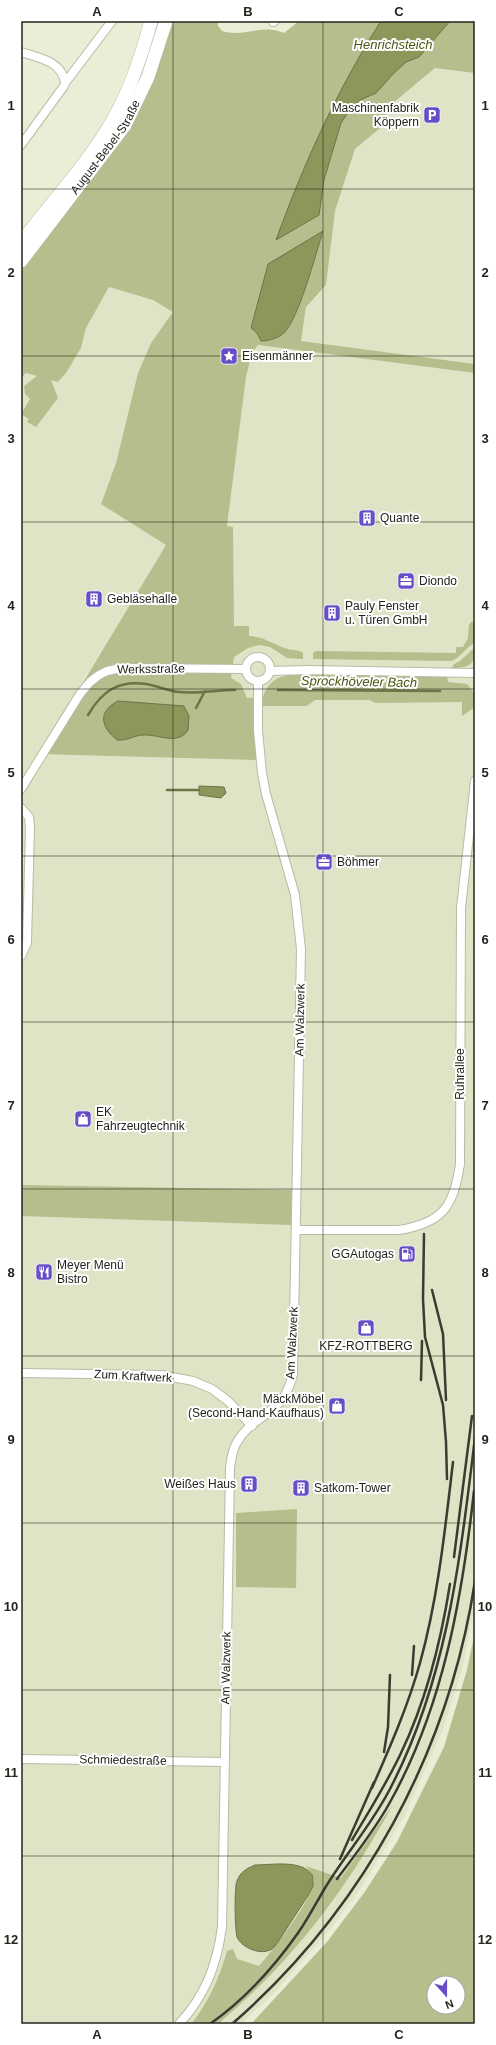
<svg xmlns="http://www.w3.org/2000/svg" width="496" height="2045" font-family="Helvetica,sans-serif">
<rect width="100%" height="100%" fill="#eaeed6"/>
<path fill="#dee4c5" d="M475 24V364L301 341 306 307 326 285 335 211 355 149 384 124 387 108 435 68Z
M109 287 153 300 174 312 151 343 138 373 116 463 101 504 166 545 38 754 256 760 253 706 230 680 233 657V527L227 526 246 377 252 353 258 345 475 373V1604L463 1665 444 1727 404 1817 363 1885 333 1926 276 1991 241 2024H21V378L26 373 58 382 66 373 81 348 86 328Z"/>
<path fill="#b5be8c" fill-rule="evenodd" d="M174 21H218V26L222 31C246 38 262 23 284 33L299 21H475V73L435 68 387 108 385 124 355 149 335 211 326 285 306 307 301 341 475 364V373L258 345 252 353 246 377 227 526 233 527 234 626H249V636C266 637 273 645 288 649 293 651 299 649 303 653V659L287 658 270 647 259 645 248 648 234 657 231 678 241 684 247 698 263 697C268 683 274 678 289 675L447 676 448 682 467 684 475 694V707L462 716V702L376 703 369 700H315L307 706H254L256 760 38 754 70 704 75 708 92 687 79 689 166 545 101 504 116 463 138 373 151 343 173 312 153 300 109 287 86 328 81 348 66 373 58 382 51 380 58 398 36 427 27 422 29 419 21 414 30 399 25 394 24 386 37 376 26 373 21 378V270L61 218 147 90Z
M471 622H475V643C465 647 461 658 451 661L313 659V653L316 651 456 653V647H463L468 638 469 625Z
M475 647C475 666 470 666 452 669L453 665 460 661Z
M21 1185 292 1190 291 1225 21 1216Z
M297 1509 296 1588 236 1587V1513Z
M475 1632V2024H251L327 1942 364 1893 397 1842 444 1747 467 1670ZM434 1983H458V2007H434Z
M393 1804C348 1888 291 1963 218 2024H191C209 2002 219 1978 227 1951L233 1949 237 1959 259 1966C273 1950 316 1896 314 1876L306 1866 341 1878Z"/>
<path fill="#8d975b" stroke="#6d7448" d="M381 21H450L419 57 406 62 394 73 376 93 360 100 350 110 341 123 324 180 319 215 276 240C304 163 337 90 381 21Z
M323 231C316 253 299 318 284 333 278 338 269 341 261 341L257 333 251 328 268 264Z
M118 701 184 706 189 716 188 730C178 746 158 734 144 735 134 735 128 741 117 740 101 727 97 712 118 701Z
M199 786 224 787 226 793 221 798 199 795Z
M255 1865C272 1865 303 1859 313 1876V1886L309 1894 278 1942C276 1944 274 1948 272 1949 261 1956 242 1948 237 1937 235 1931 234 1887 237 1881 240 1872 246 1869 255 1865Z"/>
<g fill="none" stroke-linecap="round" stroke-linejoin="round">
<path stroke="#6d7448" stroke-width="2.5" d="M278 690 440 691
M196 708 205 691
M88 715C102 691 118 680 146 684 158 686 168 691 179 692 197 694 217 690 235 690
M167 790H199"/>
<defs>
<path id="minor" d="M273 22 275 21
M21 52C39 58 62 61 65 83
M65 83 112 21
M21 145 64 86
M246 669a12 12 0 1 1 24 0a12 12 0 1 1-24 0Z
M270 671 308 670 474 673
M21 789 80 694 90 682 99 675 107 671 121 668 246 669
M21 808 29 817 30 827 27 943 21 956
M296 1230H399C443 1223 454 1206 460 1164L461 908 475 781
M21 1373 161 1375 193 1381 212 1389 228 1401 252 1426
M21 1759 225 1762
M179 2024C205 1996 217 1965 222 1927L230 1468C231 1460 232 1451 236 1444 252 1413 283 1418 293 1374L301 949 295 895 266 794 262 773 258 730V681"/>
<g id="primary">
<path d="M21 243C52 201 89 163 114 118 129 92 143 50 151 21"/>
<path id="s1" d="M21 261 125 125 148 77 166 21"/>
</g>
</defs>
<use href="#minor" stroke="#b7bca5" stroke-width="10"/>
<use href="#primary" stroke="#b7bca5" stroke-width="14"/>
<use href="#minor" stroke="#fff" stroke-width="8"/>
<use href="#primary" stroke="#fff" stroke-width="13"/>
<path stroke="#3a3c32" stroke-width="2.5" d="M424 1234 423 1299 425 1337 443 1405 446 1442 447 1479
M432 1290 443 1334 446 1400
M421 1380 422 1341
M454 1557 472 1416
M412 1675 414 1646
M384 1752 388 1727 390 1675
M372 1788C390 1747 408 1706 420 1663 438 1598 445 1530 453 1462
M352 1840C369 1811 387 1783 401 1753 426 1701 441 1641 450 1584
M340 1859 374 1782
M337 1879C355 1855 374 1831 389 1804 443 1708 462 1599 474 1491
M210 2024C244 2000 274 1967 298 1933 308 1919 316 1903 325 1888 346 1853 374 1822 392 1785 448 1675 460 1558 475 1438
M232 2024C363 1910 449 1752 475 1581"/>
</g>
<path fill="none" stroke="#23241c" stroke-width="1" stroke-opacity="0.55" d="M173 21V2024M323 21V2024M21 189H475M21 356H475M21 522H475M21 689H475M21 856H475M21 1022H475M21 1189H475M21 1356H475M21 1523H475M21 1690H475M21 1856H475"/>
<defs>
<symbol id="parking-square" viewBox="-11 -11 22 22"><rect x="-9" y="-9" width="18" height="18" rx="4" fill="#674dc6" stroke="#fff"/><path d="M-3.5-5.5H1a3.5 3.5 0 0 1 0 7H-1V5.5H-3.5ZM-1-3.4V-.6H.8a1.4 1.4 0 0 0 0-2.8Z" fill="#fff"/></symbol>
<symbol id="sight-square" viewBox="-11 -11 22 22"><rect x="-9" y="-9" width="18" height="18" rx="4" fill="#674dc6" stroke="#fff"/><path d="M0-6L1.8-2.2L6-1.7L2.9 1.2L3.7 5.4L0 3.3L-3.7 5.4L-2.9 1.2L-6-1.7L-1.8-2.2Z" fill="#fff"/></symbol>
<symbol id="building-square" viewBox="-11 -11 22 22"><rect x="-9" y="-9" width="18" height="18" rx="4" fill="#674dc6" stroke="#fff"/><path d="M-4-6H4V6H1V3H-1V6H-4ZM-2.5-4.3h1.7v1.8h-1.7ZM.8-4.3h1.7v1.8H.8ZM-2.5-1h1.7V.8h-1.7ZM.8-1h1.7V.8H.8Z" fill="#fff"/></symbol>
<symbol id="office-square" viewBox="-11 -11 22 22"><rect x="-9" y="-9" width="18" height="18" rx="4" fill="#674dc6" stroke="#fff"/><path d="M-6-3h4V-5.5h4V-3h4V5H-6ZM-1-4.5V-3h2v-1.5ZM-6 0V1H6V0Z" fill="#fff"/></symbol>
<symbol id="shop-square" viewBox="-11 -11 22 22"><rect x="-9" y="-9" width="18" height="18" rx="4" fill="#674dc6" stroke="#fff"/><path d="M-5-2.5h2.3a2.7 3.5 0 0 1 5.4 0H5L5.5 6h-11ZM-1.5-2.5h3a1.5 2.3 0 0 0-3 0Z" fill="#fff"/></symbol>
<symbol id="fuel-square" viewBox="-11 -11 22 22"><rect x="-9" y="-9" width="18" height="18" rx="4" fill="#674dc6" stroke="#fff"/><path d="M-5.5-6h7V0h2V4h1.3V-2.5L3-4.5l.8-.8L6-3V5H2.5V1h-1V6h-7ZM-4.2-4.7v3.2H.2V-4.7Z" fill="#fff"/></symbol>
<symbol id="restaurant-square" viewBox="-11 -11 22 22"><rect x="-9" y="-9" width="18" height="18" rx="4" fill="#674dc6" stroke="#fff"/><path d="M-5-6h1v4h1v-4h1v4h1v-4h1v5L-1.5 .5V6h-2V.5L-5-1ZM5-6V6H3V1.5H1.5Q1.5-4 5-6Z" fill="#fff"/></symbol>
</defs>
<g fill-rule="evenodd">
<use href="#parking-square" x="422" y="105" width="20" height="20"/>
<use href="#sight-square" x="219" y="346" width="20" height="20"/>
<use href="#building-square" x="357" y="508" width="20" height="20"/>
<use href="#office-square" x="396" y="571" width="20" height="20"/>
<use href="#building-square" x="84" y="589" width="20" height="20"/>
<use href="#building-square" x="322" y="603" width="20" height="20"/>
<use href="#office-square" x="314" y="852" width="20" height="20"/>
<use href="#shop-square" x="73" y="1109" width="20" height="20"/>
<use href="#fuel-square" x="397" y="1244" width="20" height="20"/>
<use href="#restaurant-square" x="34" y="1262" width="20" height="20"/>
<use href="#shop-square" x="356" y="1318" width="20" height="20"/>
<use href="#shop-square" x="327" y="1396" width="20" height="20"/>
<use href="#building-square" x="239" y="1474" width="20" height="20"/>
<use href="#building-square" x="291" y="1478" width="20" height="20"/>
</g>
<g text-anchor="middle" stroke-width="4" stroke-linejoin="round" paint-order="stroke">
<g font-size="12" fill="#23241c" stroke="#fff" text-anchor="start">
<text x="419" y="112" text-anchor="end">Maschinenfabrik<tspan x="419" dy="14">Köppern</tspan></text>
<text x="242" y="360">Eisenmänner</text>
<text x="380" y="522">Quante</text>
<text x="419" y="585">Diondo</text>
<text x="107" y="603">Gebläsehalle</text>
<text x="345" y="610">Pauly Fenster<tspan x="345" dy="14">u. Türen GmbH</tspan></text>
<text x="337" y="866">Böhmer</text>
<text x="96" y="1116">EK<tspan x="96" dy="14">Fahrzeugtechnik</tspan></text>
<text x="394" y="1258" text-anchor="end">GGAutogas</text>
<text x="57" y="1269">Meyer Menü<tspan x="57" dy="14">Bistro</tspan></text>
<text x="366" y="1350" text-anchor="middle">KFZ-ROTTBERG</text>
<text x="324" y="1403" text-anchor="end">MäckMöbel<tspan x="324" dy="14">(Second-Hand-Kaufhaus)</tspan></text>
<text x="236" y="1488" text-anchor="end">Weißes Haus</text>
<text x="314" y="1492">Satkom-Tower</text>
</g>
<g font-size="12" fill="#23241c" stroke="#fff">
<text dy="4" stroke="none"><textPath href="#s1" startOffset="142">August-Bebel-Straße</textPath></text>
<text transform="translate(151 669) rotate(-1)" y="4">Werksstraße</text>
<text transform="translate(300 1020) rotate(-89)" y="4">Am Walzwerk</text>
<text transform="translate(460 1074) rotate(-90)" y="4">Ruhrallee</text>
<text transform="translate(292 1343) rotate(-87)" y="4">Am Walzwerk</text>
<text transform="translate(133 1376) rotate(3)" y="4">Zum Kraftwerk</text>
<text transform="translate(226 1668) rotate(-89)" y="4">Am Walzwerk</text>
<text transform="translate(123 1760) rotate(1)" y="4">Schmiedestraße</text>
</g>
<g font-size="13" font-style="italic" fill="#4f5611" stroke="#fff">
<text x="393" y="49">Henrichsteich</text>
<text transform="translate(359 681) rotate(1)" y="5">Sprockhöveler Bach</text>
</g>
</g>
<rect width="496" height="2045" fill="none" stroke="#ffffff" stroke-width="44"/>
<g transform="translate(446 1995) rotate(159)"><circle r="19" fill="#ffffff" stroke="#a7a7a4"/>
<path d="M0-3L7 15L0 10L-7 15Z" fill="#674dc6"/>
<text y="-6" font-size="11" font-weight="bold" text-anchor="middle" fill="#23241c">N</text>
</g>
<rect x="22" y="22" width="452" height="2001" fill="none" stroke="#23241c" stroke-width="1.5"/>
<g font-size="13" text-anchor="middle" font-weight="bold" fill="#23241c">
<text x="97" y="16">A</text>
<text x="248" y="16">B</text>
<text x="399" y="16">C</text>
<text x="11" y="110">1</text>
<text x="485" y="110">1</text>
<text x="11" y="277">2</text>
<text x="485" y="277">2</text>
<text x="11" y="443">3</text>
<text x="485" y="443">3</text>
<text x="11" y="610">4</text>
<text x="485" y="610">4</text>
<text x="11" y="777">5</text>
<text x="485" y="777">5</text>
<text x="11" y="944">6</text>
<text x="485" y="944">6</text>
<text x="11" y="1110">7</text>
<text x="485" y="1110">7</text>
<text x="11" y="1277">8</text>
<text x="485" y="1277">8</text>
<text x="11" y="1444">9</text>
<text x="485" y="1444">9</text>
<text x="11" y="1611">10</text>
<text x="485" y="1611">10</text>
<text x="11" y="1777">11</text>
<text x="485" y="1777">11</text>
<text x="11" y="1944">12</text>
<text x="485" y="1944">12</text>
<text x="97" y="2039">A</text>
<text x="248" y="2039">B</text>
<text x="399" y="2039">C</text>
</g>
</svg>
